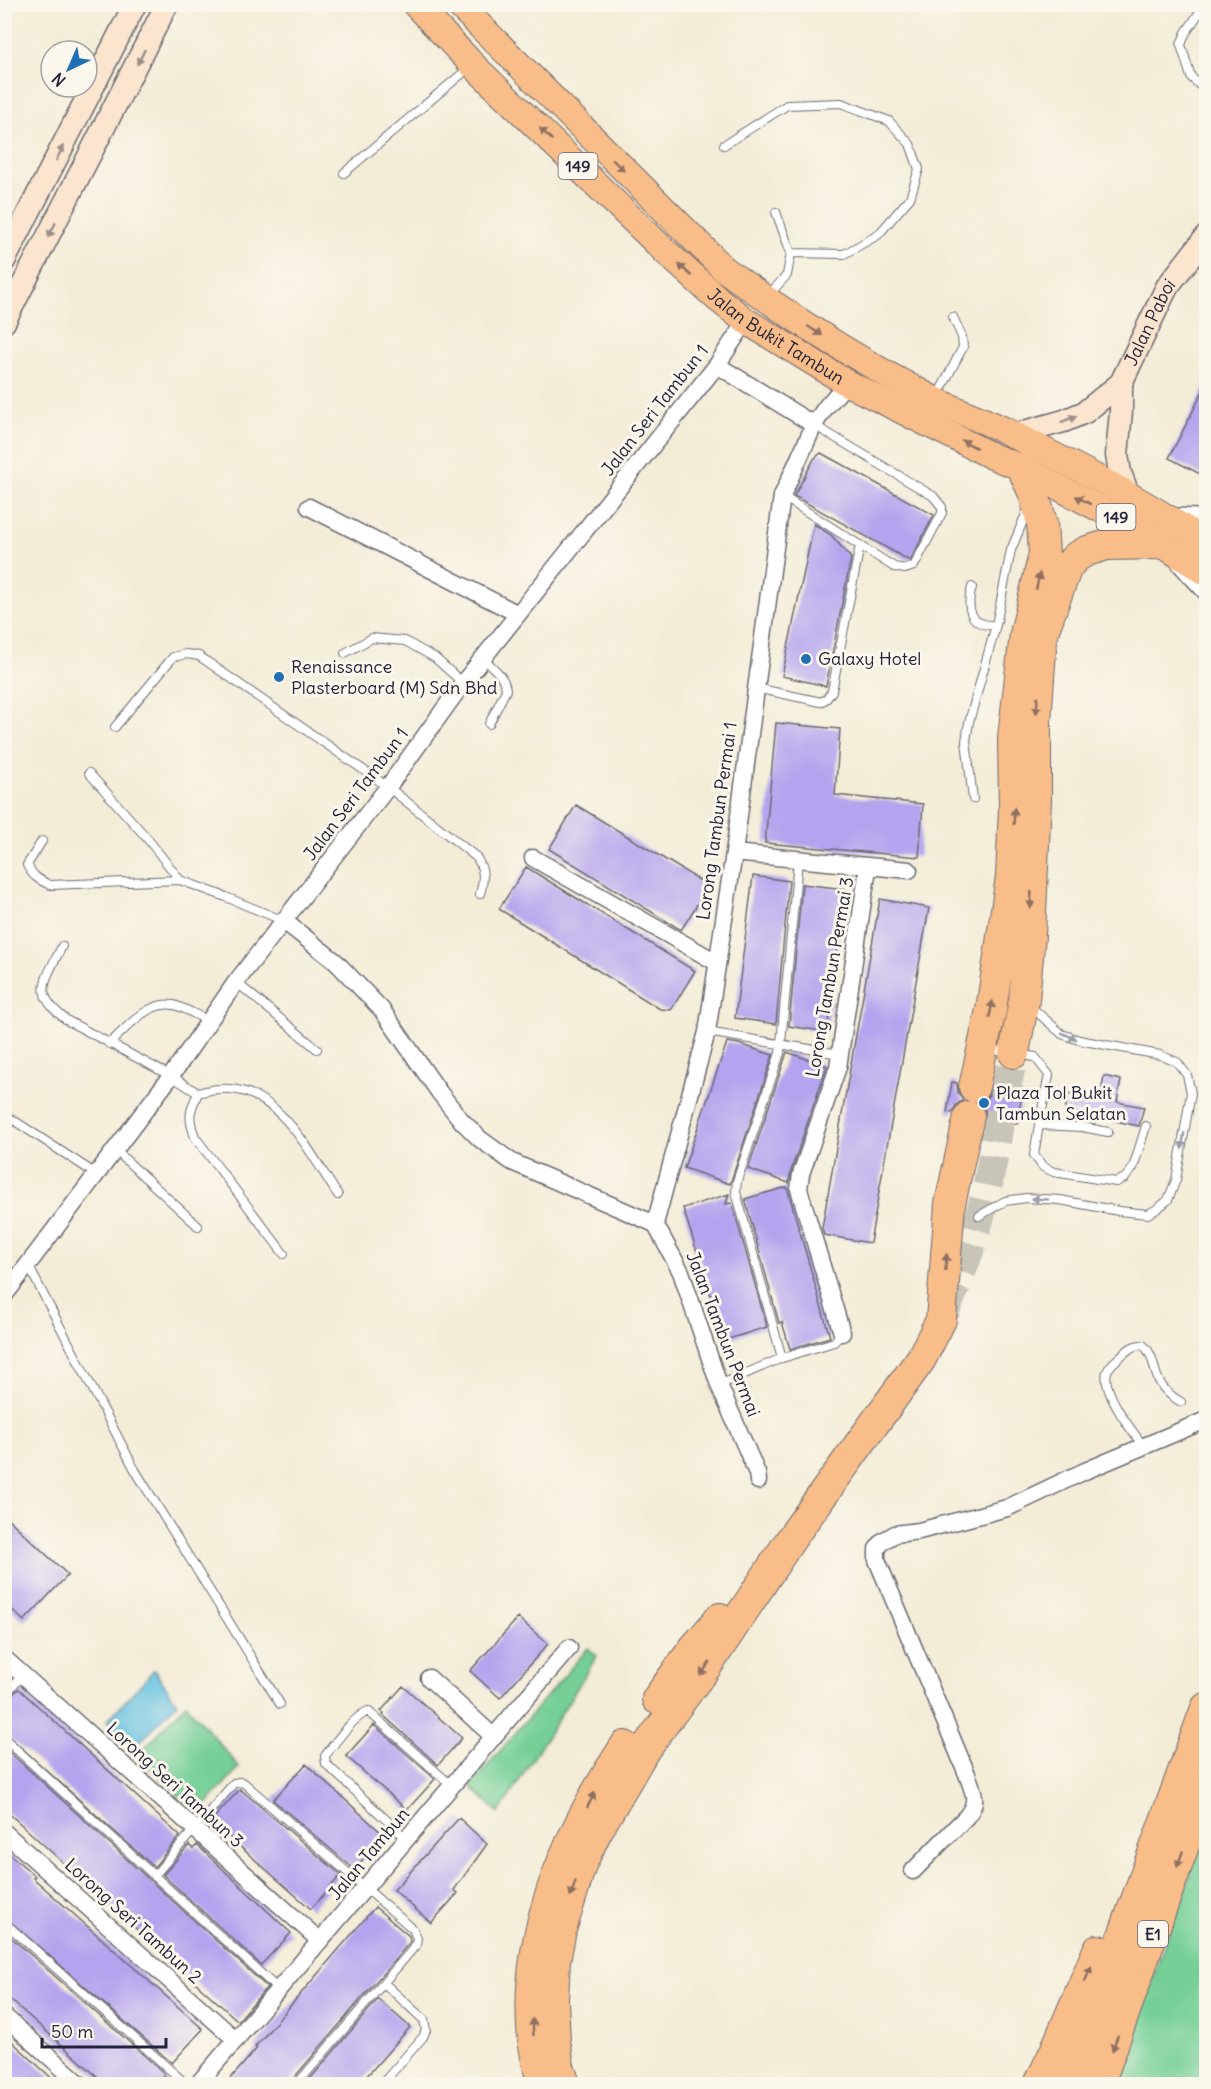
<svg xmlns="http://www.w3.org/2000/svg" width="1211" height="2089" font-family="Delius,sans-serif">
<rect width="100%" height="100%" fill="#fbf7ec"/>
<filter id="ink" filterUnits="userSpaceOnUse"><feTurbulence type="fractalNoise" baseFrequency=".0167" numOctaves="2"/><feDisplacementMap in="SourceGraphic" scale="12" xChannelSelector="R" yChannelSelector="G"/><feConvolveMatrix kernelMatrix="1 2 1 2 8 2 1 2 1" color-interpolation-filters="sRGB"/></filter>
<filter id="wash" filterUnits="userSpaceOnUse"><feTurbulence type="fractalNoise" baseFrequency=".008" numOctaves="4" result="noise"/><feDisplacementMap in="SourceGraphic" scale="24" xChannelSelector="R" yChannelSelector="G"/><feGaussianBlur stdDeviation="1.35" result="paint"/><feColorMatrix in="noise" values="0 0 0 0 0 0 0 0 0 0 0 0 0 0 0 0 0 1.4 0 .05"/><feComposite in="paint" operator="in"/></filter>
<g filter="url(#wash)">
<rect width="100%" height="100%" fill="#f3ecd7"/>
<path fill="#74cf96" stroke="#4b7868" stroke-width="1.5" d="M588 1648 597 1656 499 1813 470 1786Z
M186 1704 239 1767 198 1814 137 1756Z
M1206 1830V2084H1114Z"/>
<path fill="#63c1e1" stroke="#42728e" stroke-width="1.5" d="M154 1670 177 1703 135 1747 107 1721Z"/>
<g id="blocks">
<path fill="#b4a3ee" d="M1206 385V477L1169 458Z
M821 453 934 515 910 561 794 496 814 459Z
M814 524 831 535 851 558 826 686 782 676Z
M776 723 840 729 835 795 923 804 919 857 765 843Z
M576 805 709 886 681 930 549 849Z
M526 867 695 971 671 1010 660 1009 499 909Z
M753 876 789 881 776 1024 735 1018Z
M802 884 845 889 827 1032 789 1026Z
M880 899 929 908 870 1243 824 1235 822 1228Z
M727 1042 739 1044 773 1055 730 1184 684 1168Z
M787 1052 827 1066 791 1171 789 1183 748 1169Z
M1104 1076 1121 1080 1117 1102 1144 1107 1139 1126 1065 1110 1069 1093 1100 1099Z
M952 1082 957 1083 958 1093 963 1100 956 1105 952 1113 947 1112Z
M991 1090 1022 1094 1017 1124 986 1119 985 1110 980 1103 987 1098Z
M787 1187 830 1337 790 1349 782 1322 779 1323 745 1199Z
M729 1194 726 1204 732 1203 767 1327 725 1340 683 1208Z
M4 1515 68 1575 24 1621 4 1602Z
M518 1618 548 1644 500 1698 470 1671Z
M403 1686 462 1738 438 1765 383 1715 384 1713 381 1711Z
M19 1689 180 1836 154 1867 4 1732V1701Z
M374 1725 435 1779 407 1810 346 1756Z
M4 1747 267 1987 238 2021 4 1809Z
M306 1764 385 1836 354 1869 273 1800Z
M240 1789 341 1875 311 1909 211 1821Z
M459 1818 487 1844 454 1890 458 1893 431 1923 394 1890Z
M189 1845 193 1849 197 1845 291 1933 261 1965 163 1875Z
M4 1849 35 1876 33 1878 203 2029 172 2063 4 1916Z
M375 1907 409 1936 410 1942 292 2080 291 2085H225L257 2048 255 2047Z
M4 1931 164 2073 163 2074 174 2085H107L4 1994Z
M378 1999 410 2027 359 2085H305Z
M4 2034 59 2085H4Z"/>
</g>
</g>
<g filter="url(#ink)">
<use href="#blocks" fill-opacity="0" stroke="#6b6972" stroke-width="1.5"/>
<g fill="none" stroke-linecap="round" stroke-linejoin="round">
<path stroke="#c9c4b8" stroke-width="30" stroke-dasharray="30 15" stroke-linecap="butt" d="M944 1313C962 1272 979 1228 988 1183 997 1140 1003 1096 1014 1053"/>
<defs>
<path id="lane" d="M1205 4 1185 34 1181 45 1191 77 1206 91
M724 145 787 105 841 103 889 121 910 144 919 169 910 198 878 235 844 254 791 253
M344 173 470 67
M767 297 787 275 791 253 776 212
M937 397 963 347 962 337 953 317
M782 496 894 567 905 569 914 566 942 513V507L933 496 814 425
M972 587C966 607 969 627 996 625L1011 550 1028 509
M345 653 372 638 405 641 435 658 463 683
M483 658C492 667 505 676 506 690L489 724
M756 688 821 702 827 698 832 691 860 545
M115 727 173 657 186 654 199 656 388 787 476 857C485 870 484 879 480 894
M89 773 146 837 180 880
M973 799 966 741 969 722 996 625
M42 841 27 865C32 876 39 880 50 885L180 880 226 897 284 921
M62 946C45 982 30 993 68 1021L171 1076 198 1093C205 1091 213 1089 221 1089 278 1085 311 1155 338 1195
M236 982 317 1049
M707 1032 840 1054
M109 1044C126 1029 148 1000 174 1005 185 1008 198 1016 209 1021
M987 1049 1035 1057 1049 1075 1039 1125 1082 1127 1108 1132
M198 1093C189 1112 188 1118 195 1137L284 1254
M4 1114 96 1174
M1039 1125 1034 1155 1043 1167 1054 1172 1116 1182 1125 1178 1133 1168 1146 1126
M115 1150 198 1226
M979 1216 1005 1201 1026 1198 1060 1200 1119 1211 1148 1214 1157 1209 1168 1200 1176 1180 1191 1093 1187 1075 1177 1062 1160 1055 1079 1040 1062 1034 1030 1006
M28 1265 135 1470 280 1704
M782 1358 736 1192 737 1181 780 1053 798 860
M719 1385 782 1358 834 1342 842 1333
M1144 1447C1133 1432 1101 1392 1107 1372 1109 1365 1117 1360 1122 1355 1129 1349 1134 1344 1143 1345 1154 1354 1153 1369 1159 1381 1164 1391 1172 1397 1181 1402
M4 1695 23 1675
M4 1738 279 1990
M407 1839 326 1764 325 1756C335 1743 352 1718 368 1711L452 1786
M154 1876 234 1783 239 1782 244 1783 413 1929 417 1938 416 1945 297 2084
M4 1922 186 2084
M382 2084 423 2037 426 2030 424 2020 384 1983"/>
<path id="street" d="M717 365 814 425
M309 507 518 614
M1168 516 1206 518
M1180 564 1206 592
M734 853 909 870
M533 858 716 962
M284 921 336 962 382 1010 439 1092 461 1120 480 1139 512 1162 655 1224 681 1272 719 1385 757 1473 758 1481
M655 1224 707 1032 734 853 782 496 814 425 825 408 847 383
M4 1296 171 1076 236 982 388 787 463 683 717 365 746 321
M842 1333 799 1189 801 1174 838 1067 868 868
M4 1658 320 1941
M429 1678 494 1737
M4 1832 236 2040
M913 1871 966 1817C980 1801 973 1792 967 1774L877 1560V1549L883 1541 895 1534 919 1531 1007 1508 1085 1471 1206 1420
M4 2016 80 2084
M198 2084 569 1648"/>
<g id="secondary">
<path d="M4 261 135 4"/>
<path d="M4 322 167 4"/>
<path d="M1121 383V411L1117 455 1120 473 1128 494"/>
<path id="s1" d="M1013 435 1064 421 1085 412 1121 383 1167 287 1206 237"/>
</g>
<g id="primary">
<path id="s2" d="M415 4 473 65 667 253 719 300 746 321 847 383 992 456 1022 468 1129 524 1206 572"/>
<path d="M458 4 724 269C791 318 859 361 933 399 957 411 984 420 1008 432 1076 467 1144 500 1206 543"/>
</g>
<path id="highway" d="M1014 1053 1024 1000 1030 935 1036 799V722L1042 635 1067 567 1076 557 1087 551 1107 545 1162 544
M974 1087 991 1010 1011 877 1014 807 1013 737 1025 634 1044 554 1042 523 1034 494 1022 468
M657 1699 694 1648 720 1618
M542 2084C539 2070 535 2054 533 2039 522 1933 568 1832 625 1746
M565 2084 559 2067 555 2041 553 2001 555 1960 561 1930 581 1865 596 1833 645 1749 709 1663 795 1533 921 1359 941 1320 950 1204 969 1116
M1039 2084 1055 2051 1098 1950
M1069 2084 1206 1708
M1099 2084 1206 1784"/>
</defs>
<use href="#lane" stroke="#6b6972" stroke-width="10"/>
<use href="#street" stroke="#6b6972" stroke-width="19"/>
<use href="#secondary" stroke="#6b6972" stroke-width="25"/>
<use href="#primary" stroke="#6b6972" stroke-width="28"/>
<use href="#highway" stroke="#6b6972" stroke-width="32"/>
<use href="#lane" stroke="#fff" stroke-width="8"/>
<use href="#street" stroke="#fff" stroke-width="16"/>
<use href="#secondary" stroke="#fce5cf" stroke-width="22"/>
<use href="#primary" stroke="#f8bd88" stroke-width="26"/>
<use href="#highway" stroke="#f8bd88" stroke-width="30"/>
</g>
<defs><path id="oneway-solid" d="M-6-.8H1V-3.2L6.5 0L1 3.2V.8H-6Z" transform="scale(1.5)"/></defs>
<g fill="#9a8d8c">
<use href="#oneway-solid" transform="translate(141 57) rotate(117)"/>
<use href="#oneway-solid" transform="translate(60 153) rotate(-63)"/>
<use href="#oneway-solid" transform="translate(52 230) rotate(117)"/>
<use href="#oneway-solid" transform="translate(1069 419) rotate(-22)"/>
</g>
<g fill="#8d7062">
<use href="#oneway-solid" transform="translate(546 134) rotate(-136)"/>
<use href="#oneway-solid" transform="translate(618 165) rotate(45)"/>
<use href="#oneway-solid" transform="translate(685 270) rotate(-138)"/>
<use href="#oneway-solid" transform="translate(815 331) rotate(33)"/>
<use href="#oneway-solid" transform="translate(969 444) rotate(-153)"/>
<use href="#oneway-solid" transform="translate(1083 500) rotate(-152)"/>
<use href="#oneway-solid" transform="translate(1038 581) rotate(-78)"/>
<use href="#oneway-solid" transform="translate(1037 705) rotate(94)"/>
<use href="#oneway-solid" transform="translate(1014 816) rotate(-88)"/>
<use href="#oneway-solid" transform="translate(1031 900) rotate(92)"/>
<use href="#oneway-solid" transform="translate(991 1009) rotate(-79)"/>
<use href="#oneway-solid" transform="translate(946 1262) rotate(-85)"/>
<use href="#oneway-solid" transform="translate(705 1669) rotate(126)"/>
<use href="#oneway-solid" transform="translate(591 1800) rotate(-63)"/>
<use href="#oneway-solid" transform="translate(1180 1859) rotate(109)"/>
<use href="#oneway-solid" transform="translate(573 1889) rotate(108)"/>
<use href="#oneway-solid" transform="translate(1088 1974) rotate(-68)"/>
<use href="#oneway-solid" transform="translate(533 2027) rotate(-93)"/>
<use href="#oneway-solid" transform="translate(1115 2043) rotate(110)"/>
</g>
<g fill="#9c9ca7">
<use href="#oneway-solid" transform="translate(1069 1036) rotate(24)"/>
<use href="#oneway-solid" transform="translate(1183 1141) rotate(99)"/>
<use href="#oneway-solid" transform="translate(1040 1199) rotate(-177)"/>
</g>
</g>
<g fill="#1f6fb2" stroke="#fbf7ec" stroke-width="2">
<circle cx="806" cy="659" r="6"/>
<circle cx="279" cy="677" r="6"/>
<circle cx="984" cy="1103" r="6"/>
</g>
<g text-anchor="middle" stroke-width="6" stroke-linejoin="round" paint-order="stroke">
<g fill="#fbf7ec" stroke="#636270" stroke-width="1.5">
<rect x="558.5" y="153" width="39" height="26" rx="4.5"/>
<rect x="1096.5" y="504" width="39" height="26" rx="4.5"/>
<rect x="1138" y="1921" width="30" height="26" rx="4.5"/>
</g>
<g font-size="16" font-weight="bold" fill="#22223b">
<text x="578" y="172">149</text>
<text x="1116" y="523">149</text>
<text x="1153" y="1940">E1</text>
</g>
<g font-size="18" fill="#22223b" stroke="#fbf7ec">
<text dy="6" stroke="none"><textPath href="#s1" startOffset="189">Jalan Paboi</textPath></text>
<text dy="6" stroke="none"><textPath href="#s2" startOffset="492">Jalan Bukit Tambun</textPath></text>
<text transform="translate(655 410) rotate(-52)" y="6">Jalan Seri Tambun 1</text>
<text transform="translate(356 794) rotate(-53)" y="6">Jalan Seri Tambun 1</text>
<text transform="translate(717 821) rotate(-82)" y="6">Lorong Tambun Permai 1</text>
<text transform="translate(830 977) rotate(-80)" y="6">Lorong Tambun Permai 3</text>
<text transform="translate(723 1334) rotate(69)" y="6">Jalan Tambun Permai</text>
<text transform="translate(175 1785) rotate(42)" y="6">Lorong Seri Tambun 3</text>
<text transform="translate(369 1854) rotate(-50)" y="6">Jalan Tambun</text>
<text transform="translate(133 1921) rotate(42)" y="6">Lorong Seri Tambun 2</text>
</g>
<g font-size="18" fill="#22223b" stroke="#fbf7ec" text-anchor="start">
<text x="818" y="665">Galaxy Hotel</text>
<text x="291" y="673">Renaissance<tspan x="291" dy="21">Plasterboard (M) Sdn Bhd</tspan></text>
<text x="996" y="1099">Plaza Tol Bukit<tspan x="996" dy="21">Tambun Selatan</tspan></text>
</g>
</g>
<rect width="1211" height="2089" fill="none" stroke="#fbf7ec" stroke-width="24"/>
<g transform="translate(69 69) rotate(224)"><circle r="28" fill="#fbf7ec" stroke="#a4a2a5" stroke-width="1.5"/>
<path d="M0-4.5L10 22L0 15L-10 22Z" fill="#1f6fb2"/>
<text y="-9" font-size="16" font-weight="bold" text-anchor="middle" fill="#22223b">N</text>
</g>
<path d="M42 2038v9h124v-9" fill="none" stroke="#22223b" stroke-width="3"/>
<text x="51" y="2038" font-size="18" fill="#22223b" stroke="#fbf7ec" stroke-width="4.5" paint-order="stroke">50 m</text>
</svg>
